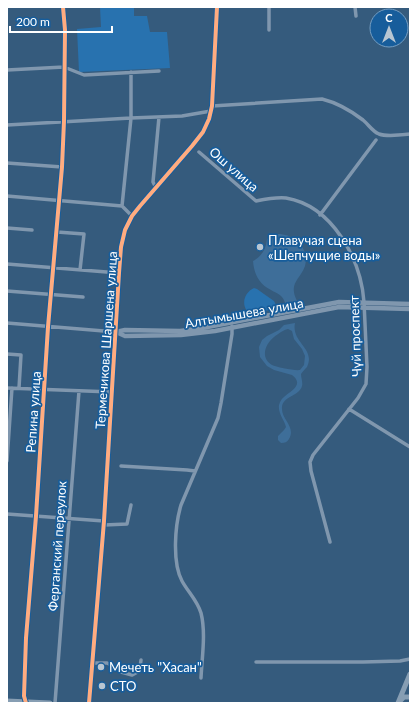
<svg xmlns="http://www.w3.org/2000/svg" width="417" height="710" font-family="Lato,sans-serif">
<rect width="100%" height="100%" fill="#355b7d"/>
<path fill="#2872af" d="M100 7H134V16H147L150 32H167L170 68 79 72 77 29 101 27Z
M254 288 257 289 264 294 274 301 276 305V309L253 313 247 311C241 303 245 292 254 288Z"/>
<path fill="#3e6e99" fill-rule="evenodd" d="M278 234C294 234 310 248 305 266 300 280 288 283 297 301L285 303C283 295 278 294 271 290 259 284 254 274 253 261 262 256 266 249 267 239Z
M295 323C291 343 316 348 307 367 305 369 303 371 301 374 301 378 303 382 302 386 299 397 281 396 282 409 282 420 296 427 289 439 287 442 285 443 281 443L278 440V436L284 430 286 427C284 419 278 414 279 405 280 402 281 399 284 397 290 391 305 385 292 375L274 370 267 366 260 357 259 347 262 340 267 336 279 330 284 325ZM288 329 292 331 294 339 302 349 305 356 304 365 300 370C295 371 276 367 272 365 260 358 265 344 274 337 278 334 283 330 288 329Z"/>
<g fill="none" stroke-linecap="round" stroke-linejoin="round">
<path stroke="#8097ae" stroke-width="3.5" d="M269 7V30
M355 7 356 16
M7 70 64 67 84 75 159 71
M131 72V118L122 206 132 216
M212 106 322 99C338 103 350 110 363 120 369 125 372 131 379 134 387 137 401 135 410 134
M7 125 131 118 182 116 211 111
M199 152 256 201C266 199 276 197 286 198 333 206 361 260 364 302L367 367 366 384 358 398 313 455 310 462 311 471 330 542
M7 163 62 167
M156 188 153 182 159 117
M7 196 122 206
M320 215 376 140
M7 228 32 230
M57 232 84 234 80 270
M7 264 119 273
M7 291 83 297
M7 323 116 332
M7 354 21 355 19 388
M7 388 112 392
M349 409 410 447
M7 461 12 388
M121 466 187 470 195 471
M7 514 104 521
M104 525 127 524 131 505
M256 662H363L400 661 410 659
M92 663H107L115 667 121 672 132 675C140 672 140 668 141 660
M201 678C202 657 206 633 201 613 197 600 188 592 182 581 172 562 175 525 181 505L218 418 221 403 232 334V326
M26 703 24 696 26 638 36 516 48 327 62 167 64 121 65 30 63 7
M55 703 79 391"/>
<path stroke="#8097ae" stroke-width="4.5" d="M116 332 125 336 181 335 215 331 339 307 410 309
M116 332 125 330 180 331 197 329 339 302 410 304
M89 703 104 521 119 273 121 247 125 230 132 216 140 206 192 146 203 132 209 119 212 106 217 7"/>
<path stroke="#879eb3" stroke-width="5" d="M7 701 50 703
M399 702 404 697H410
M398 703 410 674"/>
<defs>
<path id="cycleway" d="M26 703 24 696 26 638 36 516 48 327 62 167 64 121 65 30 63 7
M89 703 104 521 119 273 121 247 125 230 132 216 140 206 192 146 203 132 209 119 212 106 217 7"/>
</defs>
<use href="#cycleway" stroke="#175d9b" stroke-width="6"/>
<use href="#cycleway" stroke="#ffac80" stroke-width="4"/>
</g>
<g fill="#b8c6d2" stroke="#175d9b" stroke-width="1.5">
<circle cx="260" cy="247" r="4"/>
<circle cx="101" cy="667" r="4"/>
<circle cx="102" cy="686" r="4"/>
</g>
<g text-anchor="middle" stroke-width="3.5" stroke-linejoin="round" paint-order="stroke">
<g font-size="13" fill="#fff" stroke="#175d9b">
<text transform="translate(234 169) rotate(41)" y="5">Ош улица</text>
<text transform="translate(244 313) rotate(-10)" y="5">Алтымышева улица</text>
<text transform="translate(355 336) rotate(-92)" y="5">Чүй проспект</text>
<text transform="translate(106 340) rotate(-86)" y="5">Термечикова Шаршена улица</text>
<text transform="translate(33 412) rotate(-86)" y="5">Репина улица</text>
<text transform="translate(57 546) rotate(-86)" y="5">Ферганский переулок</text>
</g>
<g font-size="13" fill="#fff" stroke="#175d9b" text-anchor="start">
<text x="268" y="245">Плавучая сцена<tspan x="268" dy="15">«Шепчущие воды»</tspan></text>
<text x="109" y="672">Мечеть "Хасан"</text>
<text x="110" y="691">СТО</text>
</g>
</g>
<rect width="417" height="710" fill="none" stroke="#ffffff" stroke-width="16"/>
<g transform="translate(389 28)"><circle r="19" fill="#175d9b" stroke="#749ec3"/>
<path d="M0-3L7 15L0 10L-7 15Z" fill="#b8c6d2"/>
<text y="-6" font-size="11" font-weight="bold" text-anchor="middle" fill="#ffffff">С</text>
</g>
<path d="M10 26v6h102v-6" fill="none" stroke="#ffffff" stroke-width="2"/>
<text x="16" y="26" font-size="12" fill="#ffffff" stroke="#175d9b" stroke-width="3" paint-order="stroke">200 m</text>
</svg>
